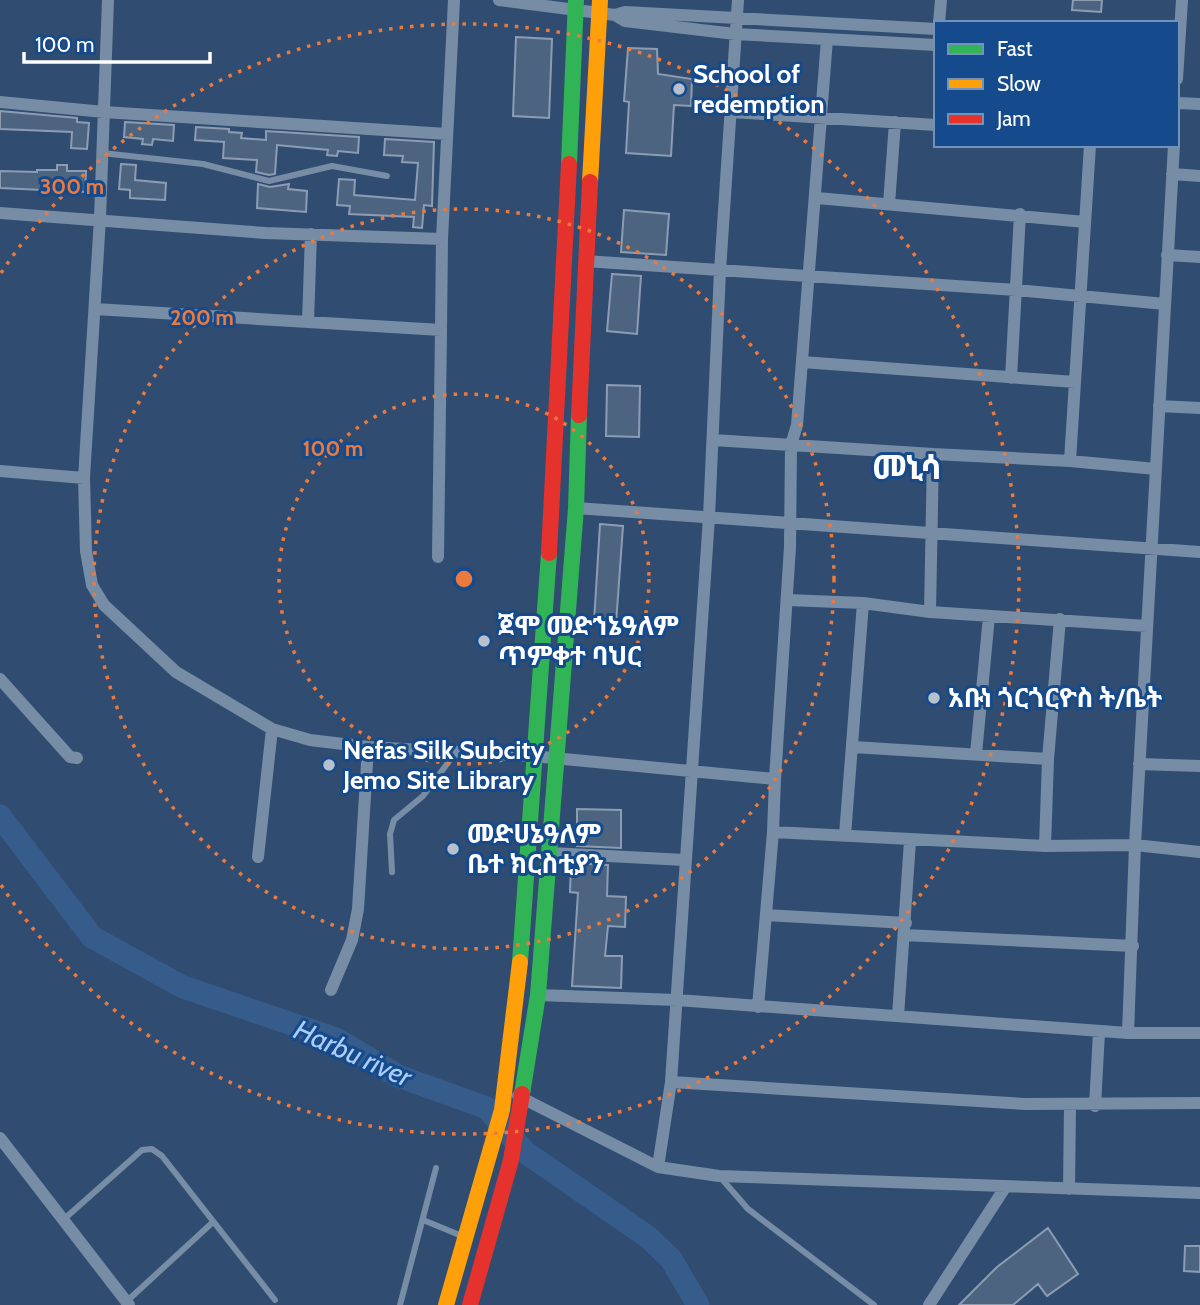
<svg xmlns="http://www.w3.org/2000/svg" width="1200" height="1305" font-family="Cabin,'Noto Sans Ethiopic',sans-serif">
<rect width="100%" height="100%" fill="#304d71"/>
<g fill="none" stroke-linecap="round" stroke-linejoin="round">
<path stroke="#355c8b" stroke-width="23" d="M0 816 92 937 183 987 336 1039 398 1076 487 1108 525 1152 648 1237 671 1259 698 1305"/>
</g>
<path fill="#4d6481" stroke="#8c9db3" stroke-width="2" d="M1073 0H1102L1101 12 1072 10Z
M516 37 552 39 549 118 513 116Z
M628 48 657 49 658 74 692 79 691 106 674 105 671 156 626 153 629 102 624 101Z
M0 111 77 118V122L89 123 87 149 71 148 72 132 0 129Z
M125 122 174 125 173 141 153 139 152 145 142 144 143 139 124 137Z
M196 127 229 129V132L242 133 241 138 266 140V131L359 137 358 153 338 151 337 156 327 155 328 150 277 145 275 174 269 175 256 172 257 160 223 158 224 142 195 140Z
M385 139 434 142 432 206 424 205 422 228 413 227 414 217 349 214 350 206 337 205 339 179 355 180 354 195 415 200 418 163 402 162 403 156 384 155Z
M121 164 136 165 135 180 166 183 165 200 130 198V190L119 189Z
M57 165H67V171H86L85 192 0 188V171L37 172V170H57Z
M258 184 270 187 289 184 288 189 307 191 306 212 257 208Z
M624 210 669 214 666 255 621 252Z
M612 274 641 276 637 334 607 331Z
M607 385 640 386 639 437 606 436Z
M600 524 623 526 616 624 594 622Z
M577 809 621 810V848L577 846Z
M571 863 608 865 607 896 626 897 625 927 608 926 605 956H622L621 988 572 986 578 893 570 892Z
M1048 1228 1078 1274 1047 1296 1038 1284 1013 1305H959L997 1267Z
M1185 1246H1200V1272L1184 1271Z"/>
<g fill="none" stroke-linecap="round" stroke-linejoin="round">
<path stroke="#778da5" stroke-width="6" d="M102 153 203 164 269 181 332 166 387 176
M392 872 390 834 394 820 423 796 456 752
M721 1178 748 1209 874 1305
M63 1220 142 1150 152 1149 162 1156 275 1300
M423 1220 462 1236
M126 1302 213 1222
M400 1305 436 1168"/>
<path stroke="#778da5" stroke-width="12" d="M108 0 100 218 84 478 86 551 92 585 104 605 176 672 272 729 310 740 368 747 532 756 775 779 773 832 1045 846 1135 845 1200 852
M499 0 615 15 625 12 936 29
M615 15 625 21 735 34 936 45
M939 23 941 0
M1177 79 1182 0
M0 102 104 112 447 134
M1177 103 1200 104
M731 112 936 125
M1172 174 1200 176
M817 198 1085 222
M889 204 895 122
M0 213 265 233 442 239 441 330 95 309
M442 239 454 0
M1167 255 1200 257
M585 261 1016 290 1165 304
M308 322 311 234
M802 362 1075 382
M1011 378 1020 214
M1159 406 1200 408
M713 440 933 454
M1070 461 1090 145
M0 471 84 478
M576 508 1200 552
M438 557 441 330
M787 600 863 603 930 612 1147 626
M930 612 933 454 1070 461 1156 469
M0 679 70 757 77 758
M853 747 1048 759
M976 754 989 616
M1139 764 1200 766
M775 779 790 547 791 445 797 425 827 39
M845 835 863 603
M1045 846 1048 759 1060 619
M550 853 685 860
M258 857 272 729
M766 915 906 923
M904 935 1133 946
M331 990 352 940 358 909 368 747
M538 995 677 1000 1128 1033 1135 845 1174 145
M758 1007 773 832
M898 1016 910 841
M1128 1033H1200
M671 1082 1025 1104 1200 1103
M518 1096 658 1167 719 1176 1200 1193
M1095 1106 1099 1032
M0 1138 129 1305
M658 1167 671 1082 709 517 720 271 738 0
M1069 1189 1070 1105
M929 1305 1006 1186"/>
<path stroke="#30b455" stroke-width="16" d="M569 164 576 0
M520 962 549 553
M522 1094 538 995 576 508 579 415"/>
<path stroke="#ff9f0a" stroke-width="16" d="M590 182 600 0
M446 1305 502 1110 520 962"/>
<path stroke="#e5322d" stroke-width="16" d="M579 415 590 182
M549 553 569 164
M470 1305 511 1160 522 1094"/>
</g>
<g fill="none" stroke="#ed7a3d" stroke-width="3.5" stroke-dasharray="3.5 7">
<circle cx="464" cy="579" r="185"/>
<circle cx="464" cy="579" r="370"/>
<path d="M1 273A555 555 0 1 1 1 885"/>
</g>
<g fill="#b7c1cd" stroke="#154a8c" stroke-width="2.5">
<circle cx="679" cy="89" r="7"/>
<circle cx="484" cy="641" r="7"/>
<circle cx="934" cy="698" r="7"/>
<circle cx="329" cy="765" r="7"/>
<circle cx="453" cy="849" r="7"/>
</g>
<g text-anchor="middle" stroke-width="6" stroke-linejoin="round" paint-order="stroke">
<g font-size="26" font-weight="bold" fill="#fff" stroke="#154a8c" text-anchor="start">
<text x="693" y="83">School of<tspan x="693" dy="30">redemption</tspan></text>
<text x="498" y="635">ጀሞ መድኀኔዓለም<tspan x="498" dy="30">ጥምቀተ ባህር</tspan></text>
<text x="948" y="707">አቡነ ጎርጎርዮስ ት/ቤት</text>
<text x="343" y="759">Nefas Silk Subcity<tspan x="343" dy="30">Jemo Site Library</tspan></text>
<text x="467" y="843">መድሀኔዓለም<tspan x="467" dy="30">ቤተ ክርስቲያን</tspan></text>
</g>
<g font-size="28" font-style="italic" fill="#aacef7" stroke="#154a8c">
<text transform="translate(353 1053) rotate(24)" y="10">Harbu river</text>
</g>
<g font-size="33" font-weight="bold" fill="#fff" stroke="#154a8c">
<text x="907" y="479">መኒሳ</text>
</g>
</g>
<circle cx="464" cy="579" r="10" fill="#ed7a3d" stroke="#154a8c" stroke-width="3.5"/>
<g font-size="21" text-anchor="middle" font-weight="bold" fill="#ed7a3d" stroke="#154a8c" stroke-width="6" stroke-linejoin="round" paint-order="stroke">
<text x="72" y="194">300 m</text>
<text x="202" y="325">200 m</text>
<text x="333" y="456">100 m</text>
</g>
<rect x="934" y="21" width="245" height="126" fill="#154a8c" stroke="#7392ba" stroke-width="2"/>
<rect x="948" y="44" width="35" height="10" fill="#30b455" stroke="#7392ba" stroke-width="2"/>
<text x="997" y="56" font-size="21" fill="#ffffff">Fast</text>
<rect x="948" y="79" width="35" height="10" fill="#ff9f0a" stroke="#7392ba" stroke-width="2"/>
<text x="997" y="91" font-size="21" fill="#ffffff">Slow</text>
<rect x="948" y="114" width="35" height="10" fill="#e5322d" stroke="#7392ba" stroke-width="2"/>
<text x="997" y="126" font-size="21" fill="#ffffff">Jam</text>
<path d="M24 52v10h186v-10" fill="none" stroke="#ffffff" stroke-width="3.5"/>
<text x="35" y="52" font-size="21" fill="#ffffff" stroke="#154a8c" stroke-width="5" paint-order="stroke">100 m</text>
</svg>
